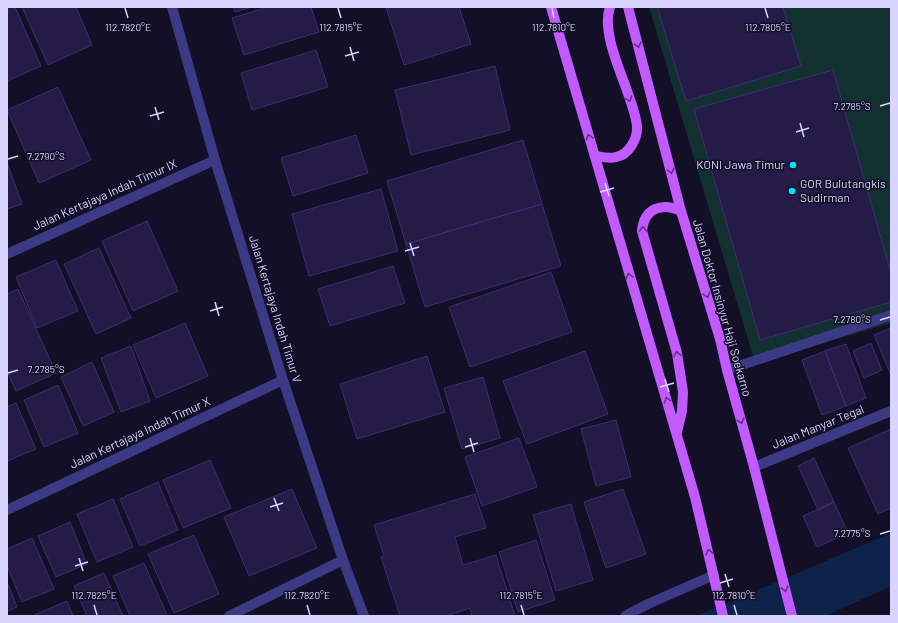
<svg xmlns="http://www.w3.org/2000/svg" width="898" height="623" font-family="Barlow,sans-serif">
<rect width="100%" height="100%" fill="#130f26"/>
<path fill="#12302f" d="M649 7H891V323L755 363Z"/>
<path fill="#0c2248" d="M891 533V586L826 616H697Z"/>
<path fill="#241b47" stroke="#3b2d73" d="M7 7H15L41 66 7 81Z
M22 7H76L92 45 48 65Z
M233 7H252L235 12Z
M268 7H311L319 32 244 55 232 18Z
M386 7H459L471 44 404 65Z
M657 7H783L801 66 686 101Z
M316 50 328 87 252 110 241 73Z
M495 66 510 130 411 155 395 90Z
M833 70 891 273V302L760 340 694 109Z
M58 87 91 160 39 183 7 110Z
M356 135 368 173 293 196 281 158Z
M523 140 542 204 406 244 387 181Z
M7 162 22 204 7 209Z
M381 189 398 251 309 276 292 214Z
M542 204 561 266 425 307 406 244Z
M147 221 178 291 133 311 102 241Z
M99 248 131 318 96 334 64 264Z
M56 260 78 311 37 328 16 277Z
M393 266 405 303 330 326 318 289Z
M551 272 572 332 470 367 449 307Z
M18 289 56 373 16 391 7 371V294Z
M185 323 208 376 156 398 133 345Z
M891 328V375L874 335Z
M871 343 882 370 864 378 853 351Z
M846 344 866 398 846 406 825 351Z
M131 346 150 401 121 412 101 358Z
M585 351 608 414 527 444 503 381Z
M825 351 846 406 822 415 802 360Z
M427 356 445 412 357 439 340 384Z
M92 362 114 412 83 426 61 377Z
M483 377 500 438 462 449 444 388Z
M58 385 78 433 44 447 24 400Z
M16 403 36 449 7 461V407Z
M616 420 631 477 596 486 581 429Z
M891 429V508L878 514 848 448Z
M519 438 537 487 482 506 465 457Z
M814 458 834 502 818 510 798 466Z
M210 460 231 508 183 528 163 480Z
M158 482 178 530 140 546 120 499Z
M292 489 317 548 249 576 224 517Z
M623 489 646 554 606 568 584 502Z
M475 494 486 528 455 537 463 565 496 555 515 616H472L470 608 446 616H400L381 557 384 556 374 525Z
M113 499 133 547 97 562 77 514Z
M834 502 848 533 817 547 803 516Z
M571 504 593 580 556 591 533 515Z
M70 522 87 564 56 577 38 536Z
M194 535 219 594 174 613 148 554Z
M32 538 54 589 22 602 7 566V549Z
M536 540 555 600 518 612 499 552Z
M144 563 167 615 165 616H130L113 576Z
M104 573 123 616H87L74 586Z
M7 582 17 607 7 611Z
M67 601 73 616H32Z"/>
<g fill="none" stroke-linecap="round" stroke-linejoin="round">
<path stroke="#3d3a85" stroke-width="10" d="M727 370 891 315"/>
<path stroke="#3d3a85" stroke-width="10" d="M172 7 215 160 283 380 343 560 364 616
M7 254 215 160
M754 467 891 411
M7 510 283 380
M229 616 343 560
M625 616 648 604 714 575"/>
<path stroke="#c25bff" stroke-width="10" d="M551 7 695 497 723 616
M628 7 681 211 720 339 727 370 754 467 792 616
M595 156C602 157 609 159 616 157 629 155 638 138 637 126 633 92 599 39 610 7
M677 432 682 411 683 392 677 353 642 231C644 208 662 202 681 211"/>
</g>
<defs><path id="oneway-chevron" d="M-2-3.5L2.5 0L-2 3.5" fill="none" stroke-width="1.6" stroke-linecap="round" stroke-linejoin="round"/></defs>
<g stroke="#623188">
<use href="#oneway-chevron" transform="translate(638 45) rotate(75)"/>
<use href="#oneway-chevron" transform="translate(629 99) rotate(71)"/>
<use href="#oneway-chevron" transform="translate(589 137) rotate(-107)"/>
<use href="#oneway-chevron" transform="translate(671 171) rotate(75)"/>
<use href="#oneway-chevron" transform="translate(643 229) rotate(-90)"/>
<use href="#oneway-chevron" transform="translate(629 276) rotate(-106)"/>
<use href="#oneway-chevron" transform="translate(707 295) rotate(73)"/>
<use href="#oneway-chevron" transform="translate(677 354) rotate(-102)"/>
<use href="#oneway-chevron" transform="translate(667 400) rotate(-107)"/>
<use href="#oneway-chevron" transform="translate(741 421) rotate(74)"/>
<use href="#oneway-chevron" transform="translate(709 552) rotate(-104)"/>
<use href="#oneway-chevron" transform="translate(785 589) rotate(75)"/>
</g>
<path fill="none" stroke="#d9d4ff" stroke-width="1.5" d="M125 8 128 18M338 8 341 18M552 8 554 18M765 8 768 18M350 47 354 61M345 56 359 52M880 106 890 103M155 107 159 120M150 116 164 112M800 123 804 137M796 132 809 128M8 159 18 156M605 183 609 196M600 192 614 188M410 243 414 256M405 251 419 247M215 302 219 316M210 311 223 307M880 320 890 317M8 373 18 370M665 379 669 392M660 387 674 383M470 438 474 452M465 447 478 443M274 498 279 511M270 507 283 503M880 534 890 531M79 558 83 571M75 566 88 562M725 574 729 587M720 583 733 579M94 605 97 615M307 605 310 615M521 605 524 615M734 605 737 615"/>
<g fill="#00e5ff" stroke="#130f26" stroke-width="1.5">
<circle cx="793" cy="165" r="4"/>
<circle cx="792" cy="191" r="4"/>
</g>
<g text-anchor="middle" stroke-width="3" stroke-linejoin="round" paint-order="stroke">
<g font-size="12" fill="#d9d4ff" stroke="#130f26" text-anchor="end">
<text x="785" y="169">KONI Jawa Timur</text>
<text x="800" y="188" text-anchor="start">GOR Bulutangkis<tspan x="800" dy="14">Sudirman</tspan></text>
</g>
<g font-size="12" fill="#d9d4ff" stroke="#130f26">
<text transform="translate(105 195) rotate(-24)" y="4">Jalan Kertajaya Indah Timur IX</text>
<text transform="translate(722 308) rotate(74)" y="4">Jalan Doktor Insinyur Haji Soekarno</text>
<text transform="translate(275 309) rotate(73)" y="4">Jalan Kertajaya Indah Timur V</text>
<text transform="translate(818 427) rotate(-22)" y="4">Jalan Manyar Tegal</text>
<text transform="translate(140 433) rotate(-25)" y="4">Jalan Kertajaya Indah Timur X</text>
</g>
</g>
<g font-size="10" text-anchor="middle" fill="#d9d4ff" stroke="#130f26" stroke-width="3" stroke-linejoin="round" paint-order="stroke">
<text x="128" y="31">112.7820°E</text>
<text x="341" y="31">112.7815°E</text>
<text x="554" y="31">112.7810°E</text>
<text x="768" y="31">112.7805°E</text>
<text x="852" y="110">7.2785°S</text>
<text x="46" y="160">7.2790°S</text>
<text x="852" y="323">7.2780°S</text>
<text x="46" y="373">7.2785°S</text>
<text x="852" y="537">7.2775°S</text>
<text x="94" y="599">112.7825°E</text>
<text x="307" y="599">112.7820°E</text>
<text x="521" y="599">112.7815°E</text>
<text x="734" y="599">112.7810°E</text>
</g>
<rect width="898" height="623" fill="none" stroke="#d9d4ff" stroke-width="16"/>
</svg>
